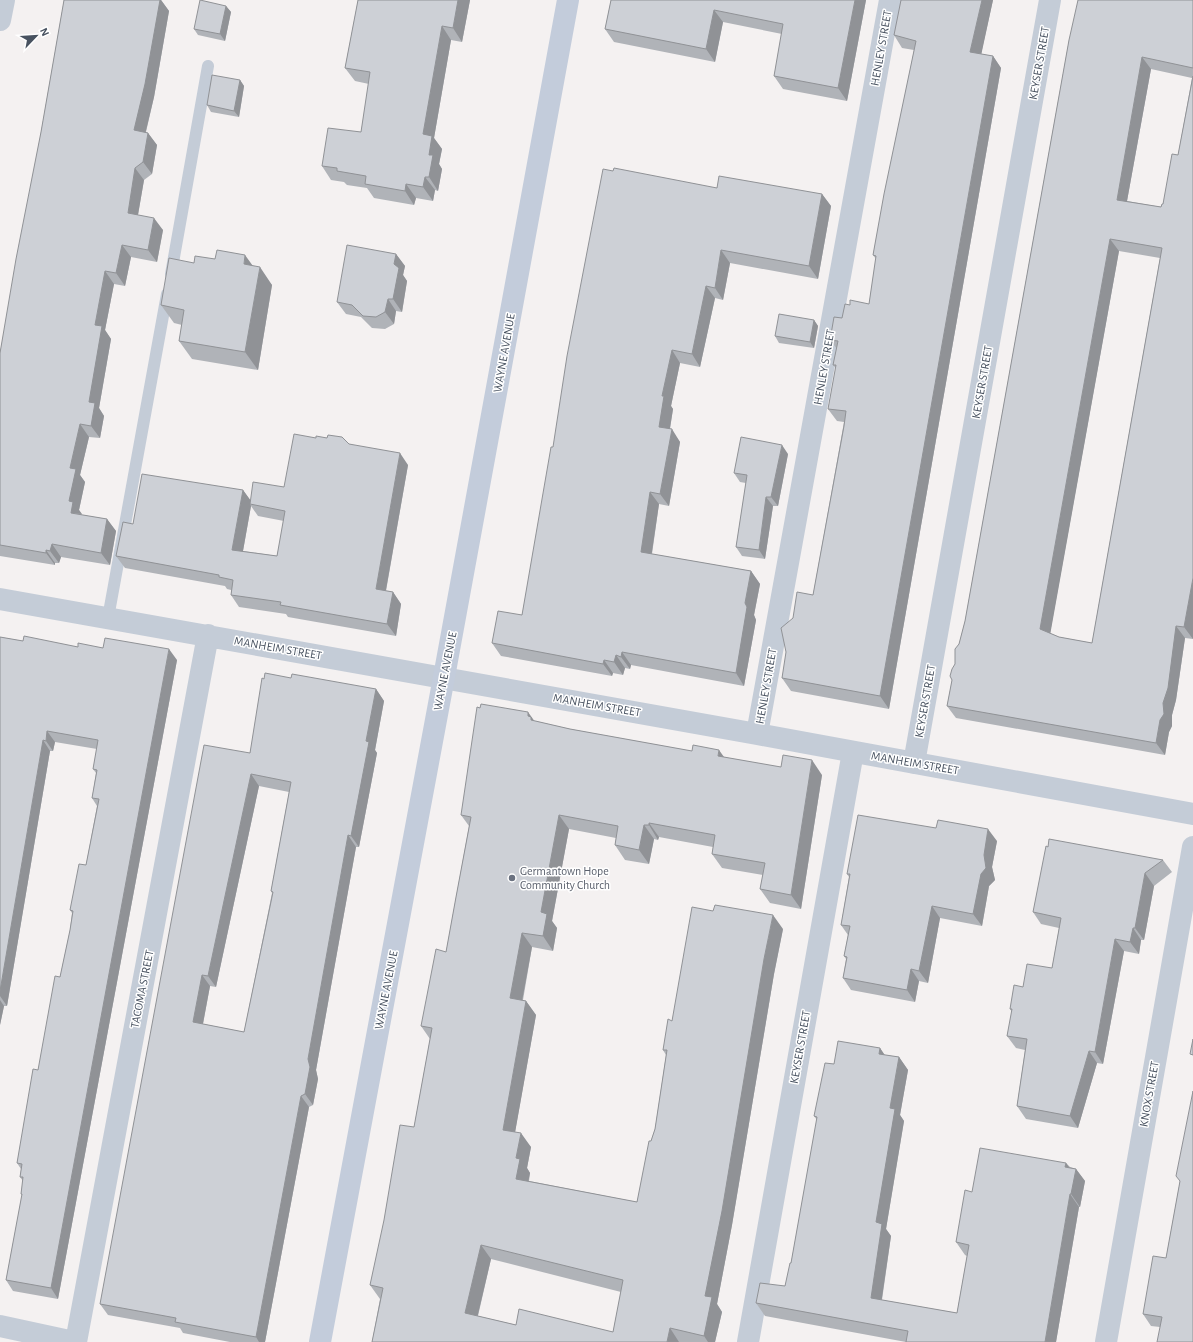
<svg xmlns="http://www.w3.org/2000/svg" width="1193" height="1342" font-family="'Alegreya Sans',sans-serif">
<rect width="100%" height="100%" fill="#f4f1f1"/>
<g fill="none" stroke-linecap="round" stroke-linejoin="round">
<path stroke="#c4ccd7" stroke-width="12" d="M171 274 208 66
M108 618 167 294"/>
<path stroke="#c4ccd7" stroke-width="22" d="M0 20 4 0
M0 599 757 734 1193 814
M757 734 890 0
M914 763 1050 0
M0 1326 74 1342
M76 1342 208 635
M748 1342 853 752
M1106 1342 1193 847"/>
<path stroke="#c3ccdb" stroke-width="22" d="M320 1342 444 677 568 0"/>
</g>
<path fill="#b0b3b8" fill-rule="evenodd" d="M64 0H161L169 11 154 97 146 132 148 133 157 145 152 174 144 180 138 215 163 230 157 262 131 257 125 286 114 284 105 330 111 339 99 408 104 416 100 438 89 437 80 475 85 482 79 510 82 515 107 519 116 531 110 565 61 557 59 563H55V565L0 556V353L41 132Z
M358 0H470L462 42 451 40 434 138 442 149 439 164 442 169 438 191 435 190 433 201 416 198 414 205 374 198 367 188 347 185 344 182 331 180 322 166 361 132 369 84 355 81 345 68Z
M611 0H866L847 101 783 89 774 76 782 34 723 22 715 62 614 42 605 29Z
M901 0H993L981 54 993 56 1001 68 889 709 791 691 782 678 793 618 813 595 844 422 837 421 828 409 836 368 833 365 837 349 830 340 850 305 869 304 876 259 873 255 914 50 902 48 894 35Z
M1193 0V639L1185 638 1176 700 1172 715V726L1169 732 1165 755 956 718 947 706 959 644 965 621 1069 40ZM1151 69 1192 78 1178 155 1163 204 1161 207 1127 201ZM1119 251 1160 258 1092 643 1059 637 1050 633Z
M226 6 231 12 225 41 198 35 194 29Z
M240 80 244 86 239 117 211 112 207 105Z
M717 188 822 194 831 206 818 279 730 263 723 300 715 298 700 367 680 363 671 406 673 409 670 429 680 442 669 506 659 504 652 554 751 571 760 584 754 615 756 620 744 686 631 665 630 669 625 668 623 675 613 673 612 676 501 656 492 643 522 615 553 447Z
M396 254 405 266 403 275 407 281 402 312 396 311 394 324 385 329 372 328 361 317 346 314 337 302Z
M194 263 253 266 272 285 258 370 192 359 179 341 182 325 174 323 161 305Z
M814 320 818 326 814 348 779 343 775 336Z
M349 444 408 465 386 591 393 592 401 604 396 636 288 617 286 614 239 607 231 595V590L227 589 225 586 125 568 116 556 133 524 243 490 250 500 284 487ZM251 506 258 516 284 521 277 556 243 551Z
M788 454 778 506H773L765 559 742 556 736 547 746 483 740 482 734 473Z
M0 637 23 641 78 647 103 648 177 660 58 1299 13 1291 6 1280 22 1195 21 1194 23 1181 20 1177 21 1169 17 1163 38 1070 60 977 70 930 72 913 70 910 86 865 97 806 92 798 96 773 93 769 97 749 55 742 53 751H50L7 1006H4L0 1025Z
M291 678 376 689 384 701 375 750 377 753 359 847H356L316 1070 318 1079 313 1105 309 1107 265 1342H230L183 1333 180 1328 108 1315 100 1304 250 753 264 679ZM259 786 289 792 271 891 272 893 244 1032 203 1024 210 986 216 987Z
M535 721 570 729 822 775 801 909 770 903 760 889 763 875 722 868 712 854 713 847 659 837 658 840 654 839 649 864 625 860 615 845 616 838 569 829 552 921 557 928 553 951 532 947 523 1000 526 1001 536 1015 515 1132 531 1147 527 1168 530 1173 529 1181 637 1202 651 1141 655 1129 666 1055 663 1050 672 1021 783 929 774 974 732 1225 717 1304 722 1312 715 1342H372L380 1299 370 1285 414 1127 430 1039 421 1026 446 952 469 826 461 815ZM491 1259 621 1292 613 1332 516 1325 478 1316Z
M997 841 992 867 995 880 989 886 982 926 940 918 928 983 919 981 915 1002 851 990 843 978 846 959 844 956 848 935 841 925 849 877 847 874Z
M1048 847 1163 860 1172 872 1154 886 1144 940H1141L1139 954 1124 951 1103 1064 1097 1063 1078 1128 1026 1119 1017 1106 1025 1050 1016 1048 1007 1036 1012 1012 1010 1009 1023 987 1052 968 1059 928 1041 924 1033 912Z
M880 1048 884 1055 899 1057 908 1070 900 1115 904 1121 886 1229 891 1236 882 1300 957 1313 967 1256 965 1255 956 1242 972 1192 1066 1163 1070 1167 1076 1169 1085 1181 1080 1207H1079L1056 1342H906L765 1316 756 1303 785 1286 791 1263 817 1120 814 1116 834 1064Z
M1180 1181 1193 1342 1160 1327 1151 1326 1143 1314 1166 1258Z"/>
<path fill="#909296" d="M160 0H161L169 11 154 97 143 143 134 130Z
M458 0H470L462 42 453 28Z
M855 0H866L847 101 838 88Z
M982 0H993L979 65 970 52Z
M226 6 231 12 225 41 220 34Z
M714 10 723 22 715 62 706 49Z
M442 26 451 40 434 138 442 149 439 164 442 169 438 191 429 177V155L423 134Z
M993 56 1001 68 889 709 880 696Z
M1142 57 1151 69 1125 212 1117 200Z
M240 80 244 86 239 117 234 111Z
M148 133 157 145 152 174 143 162Z
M135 168 144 180 136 226 128 213Z
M425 177 435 190 433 201 423 187Z
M406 184 416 198 414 205 405 191Z
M822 194 831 206 818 279 809 266Z
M154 218 163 230 157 262 148 250Z
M1110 239 1119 251 1049 641 1040 629Z
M122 245 131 257 125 286 116 273Z
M721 250 730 263 723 300 715 288Z
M396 254 405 266 403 275 407 281 402 312 393 299 394 264Z
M245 255 258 273 244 264Z
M260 267 272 285 258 370 245 352Z
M105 271 114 284 105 330 111 339 99 408 104 416 100 438 91 426 89 402 95 325Z
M706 286 715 298 700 367 692 354Z
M388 299 396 311 394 324 385 312Z
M814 320 818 326 814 348 810 342Z
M672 350 680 363 671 406 673 409 668 440 659 427 662 396Z
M80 424 89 437 80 475 85 482 79 510 82 514 71 513 69 501 70 468Z
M672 429 680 442 669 506 660 494Z
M782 445 788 454 778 506 771 497Z
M400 453 408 465 384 601 376 589Z
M243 490 251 501 250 504 251 506 241 562 232 550Z
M650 492 659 504 650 565 641 552Z
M766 497 773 506 765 559 759 550Z
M107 519 116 531 110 565 101 553Z
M52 544 61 557 59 563 50 551Z
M46 550 55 563V565L46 553Z
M751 571 760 584 754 615 756 620 744 686 736 673 745 603Z
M1193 578V639L1184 627Z
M393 592 401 604 396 636 387 624Z
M1176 626 1185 638 1176 700 1172 715V726L1169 732 1165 755 1156 743Z
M169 649 177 660 58 1299 51 1288Z
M622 652 631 665 630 669 621 657Z
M616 655 625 668 623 675 614 662Z
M604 660 613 673 612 676 603 664Z
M376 689 384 701 375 750 377 753 359 847 351 836 366 741Z
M528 712 538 726 541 735 528 716Z
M47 731 55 742 53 751 46 741Z
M43 740 50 751 7 1006 0 996V991Z
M719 750 729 764 718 756Z
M812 760 822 775 801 909 791 895Z
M251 774 259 786 216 987 208 976Z
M559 815 569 829 552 921 557 928 553 951 543 936 541 912Z
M649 823 659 837 658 840 649 825Z
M644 825 654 839 649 864 639 850Z
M988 829 997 841 992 867 995 880 989 886 982 926 973 914Z
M348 835 356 847 316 1070 318 1079 313 1105 305 1094 308 1059Z
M1145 873 1154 886 1144 940 1135 928Z
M932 906 940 918 928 983 919 971Z
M773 915 783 929 774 974 732 1225 717 1304 722 1312 715 1342H708L704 1336 705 1296 764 959Z
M1133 928 1141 940 1139 954 1130 942Z
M522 933 532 947 520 1012 510 998Z
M1115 939 1124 951 1103 1064 1095 1052Z
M911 969 919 981 915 1002 907 990Z
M202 975 210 986 201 1034 193 1022Z
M0 1000 4 1006 0 1025Z
M526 1001 536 1015 513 1144 503 1130Z
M880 1048 889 1061 879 1054Z
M1089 1051 1097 1063 1078 1128 1070 1116Z
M899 1057 908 1070 900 1115 904 1121 886 1229 891 1236 880 1311 871 1298 876 1222 890 1108Z
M301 1096 309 1107 265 1342H259L256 1337Z
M521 1133 531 1147 527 1168 530 1173 526 1193 516 1179V1158Z
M1066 1163 1075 1175 1076 1169 1085 1181 1080 1207 1071 1194 1065 1167Z
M1070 1194 1079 1207 1056 1342H1045Z
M481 1245 491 1259 475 1327 465 1313Z
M670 1328 679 1342H667Z"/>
<path fill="#cdd0d6" stroke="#909296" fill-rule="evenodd" d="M64 0H160L145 84 134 130 148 133 143 162 135 168 128 213 154 218 148 250 122 245 116 273 105 271 95 325 102 326 89 402 95 403 91 426 80 424 70 468 76 469 69 501 73 502 71 513 107 519 101 553 52 544 50 551 46 550V553L0 545V353L16 259 41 132Z
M200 0 226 6 220 34 194 29Z
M358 0H458L453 28 442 26 423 134 432 136 429 155H433L429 177H425L423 187 406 184 405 191 365 184 366 176 337 171V168L322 166 328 128 361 132 370 72 345 68Z
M611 0H855L838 88 774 76 783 24 714 10 706 49 605 29Z
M901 0H982L970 52 993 56 880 696 782 678 786 652 781 628 793 618 797 592 813 595 844 426 846 411 828 409 836 365H833L838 341 830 340 834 317 842 318 845 304 850 305V300L869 304 876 256 873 255 884 194 916 41 894 35Z
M1078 0H1193V68L1142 57 1117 200 1161 207 1162 204H1163L1172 154 1178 155 1193 76V578L1184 627 1176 626 1168 688 1163 703 1164 714 1160 720 1156 743 947 706 952 680 950 676 952 669 955 664V649L959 644 965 621 1069 40ZM1110 239 1162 248 1092 643 1059 637 1040 629Z
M212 75 240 80 234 111 207 105Z
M614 168 717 188 719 176 822 194 809 266 721 250 715 288 706 286 692 354 672 350 662 396H664L659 427 672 429 660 494 650 492 641 552 751 571 745 603 747 607 736 673 622 652 621 657 616 655 614 662 604 660 603 664 492 643 498 611 522 615 551 447H553L567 356 603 169 613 171Z
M347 245 396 254 394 264 399 268 393 299H388L385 312 376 317 363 316 352 305 337 302Z
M217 250 245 255 244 264 260 267 245 352 179 341 184 310 161 305 169 258 194 263 195 256 215 259Z
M779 314 814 320 810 342 775 336Z
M294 434 316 438V436L327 438 328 435 342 437 349 444 400 453 376 589 393 592 387 624 280 605 281 602 231 595 233 580 219 577V575L116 556 123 522 133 524 142 474 243 490 232 550 277 556 285 511 250 504 253 482 284 487Z
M741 437 782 445 771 497H766L759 550 736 547 747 475 734 473Z
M24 636 78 647V643L103 648 105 638 169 649 51 1288 6 1280 22 1194H21L23 1177H20L22 1164 17 1163 33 1069 38 1070 55 976 60 977 70 930 73 911 70 910 79 864 86 865 99 799 92 798 97 770 93 769 98 740 47 731 46 741 43 740 0 991V637L23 641Z
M265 673 291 678 292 674 376 689 366 741 369 742 351 836 348 835 308 1059 310 1067 305 1094 301 1096 256 1337 175 1322 176 1318 100 1304 204 745 250 753 262 678 264 679ZM251 774 291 782 271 891 273 892 244 1032 193 1022 202 975 208 976Z
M481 704 528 712V716L531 717V720L570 729 692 751 693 745 719 750 718 756 781 767 783 755 812 760 791 895 760 889 765 863 712 854 715 835 649 823V825H644L639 850 615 845 618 826 559 815 541 912 547 914 543 936 522 933 510 998 526 1001 503 1130 521 1133 516 1158 520 1159 516 1179 637 1202 649 1141H651L655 1129 667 1050H663L668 1019 672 1021 692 907 713 911 715 905 773 915 764 959 722 1211 705 1296 712 1297 704 1336 670 1328 667 1342H372L383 1288 370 1285 384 1220 400 1125 414 1127 432 1028 421 1026 436 949 446 952 456 897 471 817 461 815 477 707 480 708ZM481 1245 623 1280 613 1332 519 1309 516 1325 465 1313Z
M858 815 936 828 938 820 988 829 984 855 986 868 981 874 973 914 932 906 919 971 911 969 907 990 843 978 847 957 844 956 850 926 841 925 850 874H847Z
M1049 839 1163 860 1145 873 1135 928H1133L1130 942 1115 939 1095 1052 1089 1051 1070 1116 1017 1106 1027 1039 1007 1036 1012 1009H1010L1014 985 1023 987 1027 964 1052 968 1061 918 1033 912 1046 846 1048 847Z
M1193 1039V1055L1190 1054Z
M838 1041 880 1048 879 1054 899 1057 890 1108 895 1109 876 1222 882 1224 871 1298 957 1313 969 1245 956 1242 965 1190 972 1192 980 1148 1066 1163 1065 1167 1076 1169 1071 1194H1070L1045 1342H906L908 1331 756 1303 760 1283 785 1286 790 1263H791L817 1117 814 1116 825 1063 834 1064Z
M1193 1091V1342H1157L1162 1317 1143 1314 1153 1256 1166 1258 1180 1181 1176 1176Z"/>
<circle fill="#6b7280" stroke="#fff" stroke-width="1.5" cx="512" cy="878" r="4"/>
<g text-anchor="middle" stroke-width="3" stroke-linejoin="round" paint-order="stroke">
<g font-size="12" fill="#485260" stroke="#fff">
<text transform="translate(881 48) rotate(-80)" y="4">HENLEY STREET</text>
<text transform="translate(1039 63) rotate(-80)" y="4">KEYSER STREET</text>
<text transform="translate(504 353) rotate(-80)" y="4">WAYNE AVENUE</text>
<text transform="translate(824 367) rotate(-80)" y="4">HENLEY STREET</text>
<text transform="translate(982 382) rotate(-80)" y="4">KEYSER STREET</text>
<text transform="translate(278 648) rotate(10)" y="4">MANHEIM STREET</text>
<text transform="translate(445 671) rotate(-79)" y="4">WAYNE AVENUE</text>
<text transform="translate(766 686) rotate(-80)" y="4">HENLEY STREET</text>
<text transform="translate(925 701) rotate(-80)" y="4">KEYSER STREET</text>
<text transform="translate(597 705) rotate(10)" y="4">MANHEIM STREET</text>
<text transform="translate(915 763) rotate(10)" y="4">MANHEIM STREET</text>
<text transform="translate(142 989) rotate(-79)" y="4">TACOMA STREET</text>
<text transform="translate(386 990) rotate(-79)" y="4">WAYNE AVENUE</text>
<text transform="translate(800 1047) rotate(-80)" y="4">KEYSER STREET</text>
<text transform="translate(1149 1094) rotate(-80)" y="4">KNOX STREET</text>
</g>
<g font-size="12" fill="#5b616d" stroke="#fff" text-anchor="start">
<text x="520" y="875">Germantown Hope<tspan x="520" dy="14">Community Church</tspan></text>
</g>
</g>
<g transform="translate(36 36) rotate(65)" stroke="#ffffff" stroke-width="3" paint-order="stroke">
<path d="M0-3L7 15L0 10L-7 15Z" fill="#485260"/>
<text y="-6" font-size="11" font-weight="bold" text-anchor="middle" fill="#485260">N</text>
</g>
</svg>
